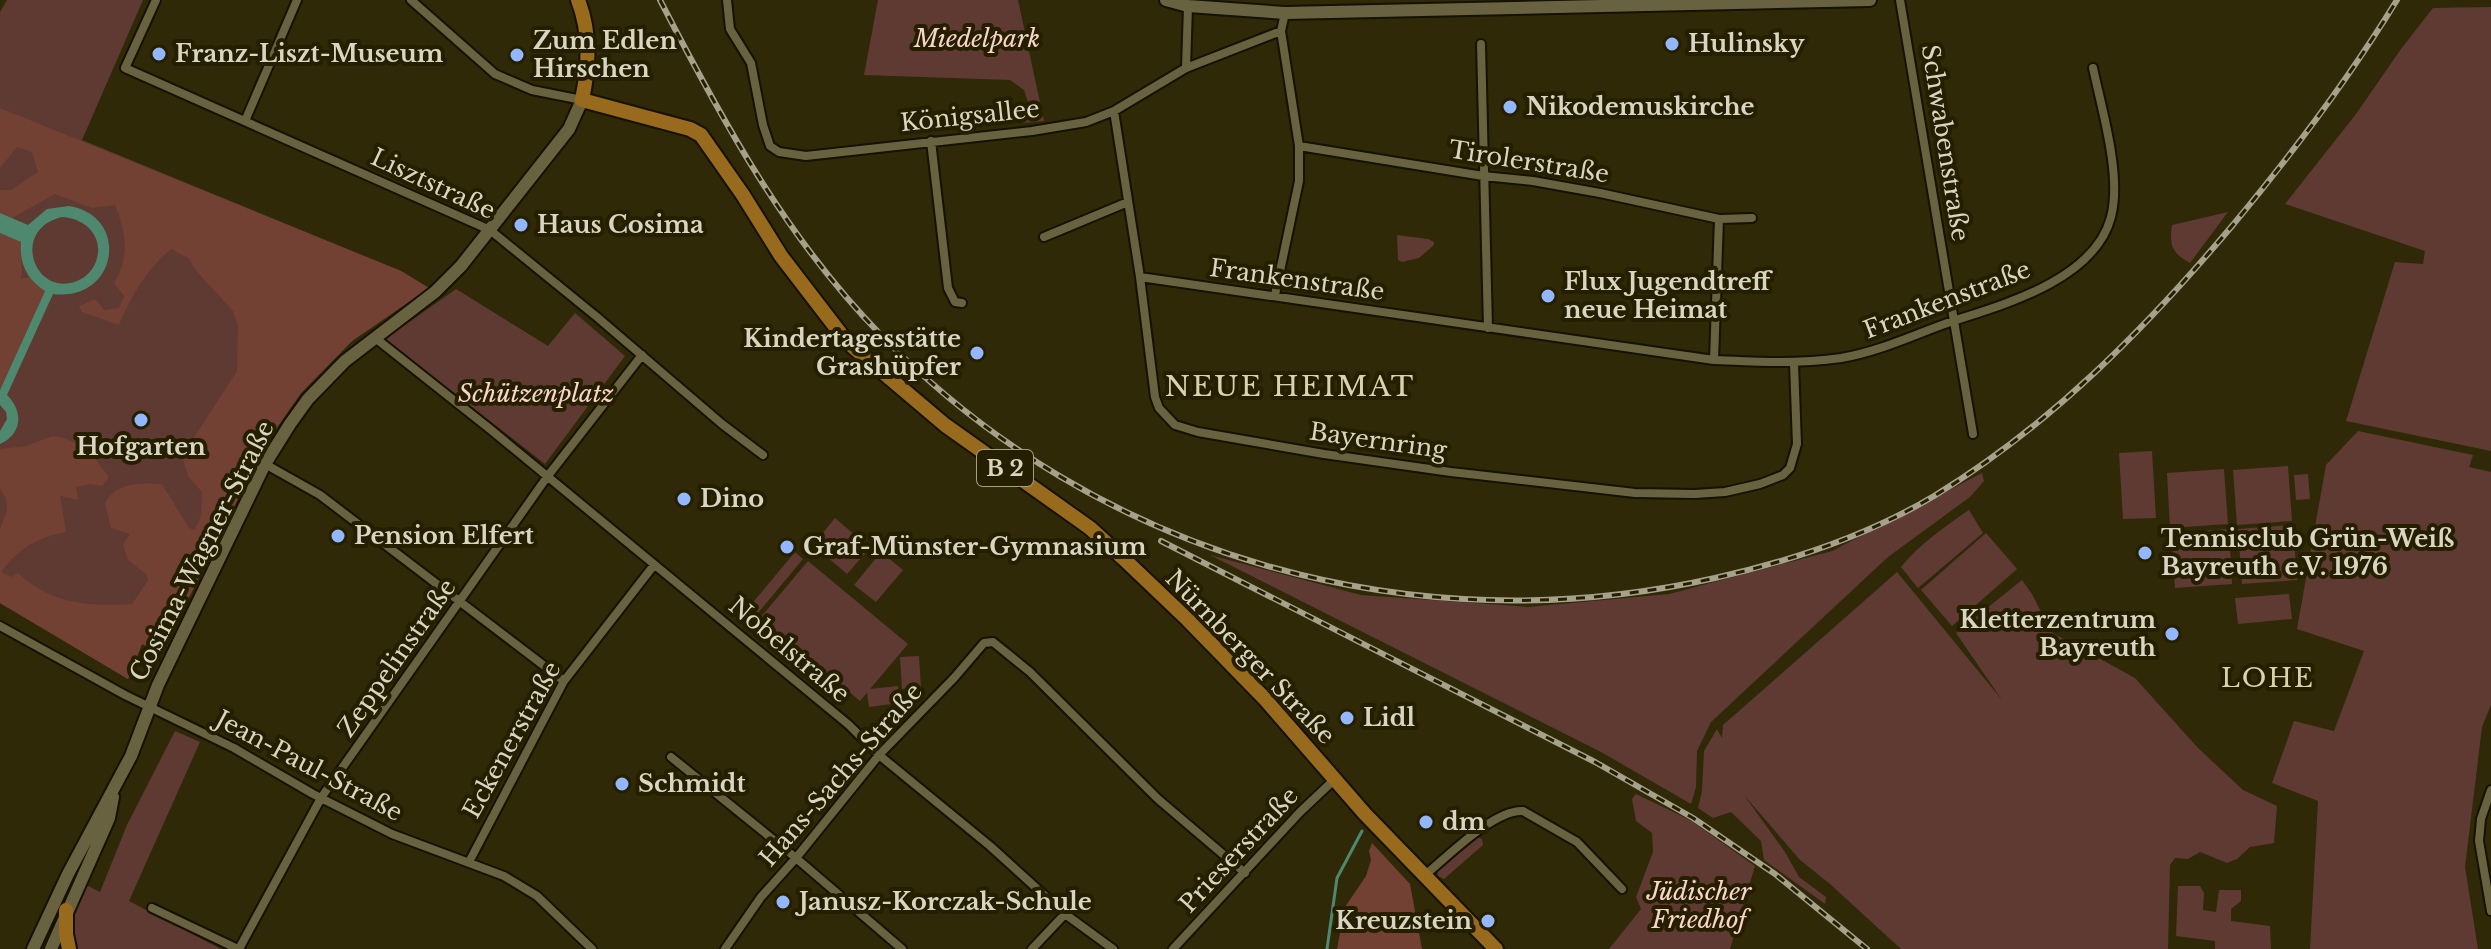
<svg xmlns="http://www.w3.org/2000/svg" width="2491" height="949" font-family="'Libre Baskerville',serif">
<rect width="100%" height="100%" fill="#2f2908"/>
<path fill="#5e3a32" d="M7 0H143L82 140 401 271 429 288 352 341 301 393 264 446 162 652 142 644 128 679 0 603V12Z
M878 0H1018L1044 121 1022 123 1028 102 1024 90 1010 80 864 75Z
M2491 7V451L2346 421 2395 262 2423 264 2425 251 2285 204 2356 114 2401 49 2433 8Z
M2228 212 2190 263C2172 253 2169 245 2172 225Z
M1397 235 1428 239 1434 242V245L1419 258 1402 262 1398 260Z
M456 289 548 346 575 313 625 356 545 464 385 339Z
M2358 431 2473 455 2469 467 2491 472V705L2482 727 2465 867 2478 949H2310L2318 801 2272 783 2294 721 2334 731 2364 651 2297 629 2326 465Z
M2152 451 2156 518 2123 519 2119 453Z
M2288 466 2292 521 2237 525 2233 470Z
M2224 469 2228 524 2170 528 2167 473Z
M1982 473 1984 481 1970 497 1888 557 1711 722 1697 751 1696 787 1691 804 1601 752 1210 555 1361 595 1528 607 1669 594 1832 551Z
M2308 474 2310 499 2296 500 2294 475Z
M1969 510 1983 533 1918 588 1901 567C1921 543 1944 527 1969 510Z
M835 518 870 548 847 574 813 545Z
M2293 525 2297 580 2242 584 2238 529Z
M2229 529 2232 584 2175 588 2171 533Z
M1986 533 2017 569 1952 626 1921 590Z
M795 552 803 559 758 613 750 606Z
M881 552 903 570 876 602 854 585Z
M808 561 908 644 870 689 898 686 900 703 869 707 867 693 860 701 760 618Z
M1897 572 2002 700 1956 633 2022 580 2032 594 2051 632 2135 678 2198 748 2243 790 2277 806 2274 843 2250 847 2237 859 2227 863 2200 852 2188 859 2175 858 2170 865 2168 949H1901L1830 884 1800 860 1744 795 1785 852 1799 877 1826 897 1825 904 1764 860 1761 841 1731 812 1713 818 1698 808 1702 791 1704 751 1717 729 1722 738 1723 725Z
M2289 594 2292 619 2238 624 2235 598Z
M919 656 921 688 902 689 900 657Z
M175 731 200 742 129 901 221 949H59L74 908 86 885 100 892 127 825Z
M1636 794 1690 820 1755 866 1730 949H1609L1641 909 1636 897 1653 852 1652 833 1636 821 1632 799Z
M1477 837 1482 839 1483 845 1444 879 1438 876 1437 869Z
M2178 886H2200L2204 893 2203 910 2216 912 2219 890H2241V901L2231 909V921L2270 926 2271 949H2215V941L2176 936Z"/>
<path fill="#734034" d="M0 108 401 271 429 288 352 341 301 393 264 446 162 652 142 644 128 679 0 603V529L7 511 6 498 0 489V449L26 446 53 436 64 438 87 448 109 477 102 486 90 484 76 487 78 500 60 496 66 532C38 537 18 549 1 572L11 577 18 573C51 604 89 607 132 604L148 580 146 574 128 560 123 544 130 534 111 528 105 503C117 482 140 483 162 484L189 528 195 530 201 516 202 492 188 476 182 456 237 371 238 326 233 311 198 273 188 258 171 249C147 269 131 296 119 325L82 312 79 306 95 299 104 310 119 308 124 296 114 283C130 257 126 233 115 205L92 208 55 194 12 218 0 213V190H11L38 172 32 152 17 147 0 168Z
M0 233 21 242C19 255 24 266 21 279L29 277 45 290 0 390Z
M1372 843 1410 884 1422 949H1337L1345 907 1366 876 1371 860 1369 851Z"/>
<path fill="#4d886f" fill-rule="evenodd" d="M69 206C131 216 118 302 53 294L7 395C24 412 22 434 0 444V431L7 419 6 412 0 405V390L45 291C27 279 19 264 21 242L0 233V213L28 225 47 209ZM62 217C84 218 103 235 97 258 95 268 87 277 77 281 34 298 10 229 62 217Z"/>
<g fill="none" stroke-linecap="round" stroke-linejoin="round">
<path stroke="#4d886f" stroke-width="3" d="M1327 949 1337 878 1362 831"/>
<defs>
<path id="street" d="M156 0 125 68 490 230 597 317 722 424 763 455
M411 0 495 74 532 90 582 100
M727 0 730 29 751 63 763 125 770 146 779 152 806 156 1032 131 1086 122 1114 111 1186 68 1281 31
M1900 0 1973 434
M1481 44 1488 328
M1186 68 1188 6
M1114 111 1140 277 1155 397 1159 408 1175 425 1198 432 1324 454 1451 472 1635 493 1695 494 1725 492 1760 484 1783 475 1790 468 1797 444 1794 364
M245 121 297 0
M931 141 948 288 955 302 962 303
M1299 146 1483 176 1533 181 1600 193 1719 219 1752 218
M1044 237 1128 202
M1140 277 1714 360C1757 362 1798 364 1841 358 1882 351 1917 333 1956 320 2009 303 2095 278 2111 217 2122 176 2102 110 2093 68
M1275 295 1299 181V146L1281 31 1285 13
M374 337 490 429 849 725 879 755 990 846 1065 914 1113 949
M1714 360 1719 219
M265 464 320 495 564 681
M0 626 125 695 234 748 313 794 392 834 504 876 537 896 592 949
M671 757 796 858 902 949
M2491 790 2481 819 2479 841 2491 911
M469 862 564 681 654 565
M1424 876C1446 858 1494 809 1523 811L1577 842 1622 889
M152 908 238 949
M239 949 321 798 547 477 642 355
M725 949 761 897 796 858 879 755 954 678 984 643 993 642 1030 672 1158 799 1245 873
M1032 949 1065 914
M1173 949 1300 812 1335 779"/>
<path id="secondary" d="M1166 0 1188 6 1285 13 1870 0
M33 949 68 874 131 756 158 685 265 464 290 424 308 399 345 361 435 292 461 266 569 129 582 100
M51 949 109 818 113 797"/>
<path id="primary" d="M578 0C591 34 589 66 582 100L690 129 701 135 743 195 781 256 847 342 945 425 1090 528 1124 559 1188 620 1264 698 1365 814 1496 949
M66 910V934L69 949"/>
</defs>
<use href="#street" stroke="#161100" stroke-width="12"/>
<use href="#secondary" stroke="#161100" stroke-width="16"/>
<use href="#primary" stroke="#161100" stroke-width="18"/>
<use href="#street" stroke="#686241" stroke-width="8"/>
<use href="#secondary" stroke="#686241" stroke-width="12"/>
<use href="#primary" stroke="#976a1e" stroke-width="14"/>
<defs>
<path id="rail" d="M660 0C722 120 786 238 881 335 1098 558 1413 646 1715 578 1791 561 1867 536 1934 496 2050 426 2146 328 2232 226 2292 154 2348 80 2397 0
M1161 541 1595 762 1693 818 1775 874 1867 949"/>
</defs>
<use href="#rail" stroke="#a5a18b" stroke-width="6"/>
<use href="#rail" stroke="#251f00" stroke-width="3" stroke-dasharray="9" stroke-linecap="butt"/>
</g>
<g fill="#93b7fd" stroke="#251f00" stroke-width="3">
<circle cx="1672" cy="44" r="8"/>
<circle cx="159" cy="54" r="8"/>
<circle cx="517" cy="55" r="8"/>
<circle cx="1510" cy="107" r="8"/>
<circle cx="521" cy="225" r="8"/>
<circle cx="1548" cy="296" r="8"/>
<circle cx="977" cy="353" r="8"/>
<circle cx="141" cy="420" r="8"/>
<circle cx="684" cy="499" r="8"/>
<circle cx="338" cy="536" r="8"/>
<circle cx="787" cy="547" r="8"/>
<circle cx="2145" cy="553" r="8"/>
<circle cx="2172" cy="634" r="8"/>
<circle cx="1347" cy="718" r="8"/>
<circle cx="622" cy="784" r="8"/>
<circle cx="1426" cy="822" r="8"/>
<circle cx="783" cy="902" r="8"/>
<circle cx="1488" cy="921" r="8"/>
</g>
<g text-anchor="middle" stroke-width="8" stroke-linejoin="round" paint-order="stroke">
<rect fill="#251f00" stroke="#a29e88" stroke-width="2" x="977" y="450" width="56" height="36" rx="6"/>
<g font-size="22" font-weight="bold" fill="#d8d5c3">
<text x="1005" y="476">B 2</text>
</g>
<g font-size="24" font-style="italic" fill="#f8d4cc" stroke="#251f00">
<text x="977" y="47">Miedelpark</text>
<text x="536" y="402">Schützenplatz</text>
<text x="1699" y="900">Jüdischer<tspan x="1699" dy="28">Friedhof</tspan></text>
</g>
<g font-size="24" font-weight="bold" fill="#d8d5c3" stroke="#251f00" text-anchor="start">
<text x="533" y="49">Zum Edlen<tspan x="533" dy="28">Hirschen</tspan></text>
<text x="1688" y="52">Hulinsky</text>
<text x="175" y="62">Franz-Liszt-Museum</text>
<text x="1526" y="115">Nikodemuskirche</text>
<text x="537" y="233">Haus Cosima</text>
<text x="1564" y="290">Flux Jugendtreff<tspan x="1564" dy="28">neue Heimat</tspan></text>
<text x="961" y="347" text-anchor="end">Kindertagesstätte<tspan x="961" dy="28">Grashüpfer</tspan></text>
<text x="141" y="455" text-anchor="middle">Hofgarten</text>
<text x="700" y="507">Dino</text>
<text x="354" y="544">Pension Elfert</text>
<text x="2161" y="547">Tennisclub Grün-Weiß<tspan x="2161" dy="28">Bayreuth e.V. 1976</tspan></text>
<text x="803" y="555">Graf-Münster-Gymnasium</text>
<text x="2156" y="628" text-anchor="end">Kletterzentrum<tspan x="2156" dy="28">Bayreuth</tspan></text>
<text x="1363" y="726">Lidl</text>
<text x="638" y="792">Schmidt</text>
<text x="1442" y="830">dm</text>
<text x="799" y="910">Janusz-Korczak-Schule</text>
<text x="1472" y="929" text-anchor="end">Kreuzstein</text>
</g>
<g font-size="24" fill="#d8d5c3" stroke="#251f00">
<text transform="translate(970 116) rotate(-6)" y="8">Königsallee</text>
<text transform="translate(1945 143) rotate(81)" y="8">Schwabenstraße</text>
<text transform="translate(1529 162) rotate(9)" y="8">Tirolerstraße</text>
<text transform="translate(433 184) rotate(25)" y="8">Lisztstraße</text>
<text transform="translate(1297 280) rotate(8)" y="8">Frankenstraße</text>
<text transform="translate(1947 300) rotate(-21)" y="8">Frankenstraße</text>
<text transform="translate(1378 441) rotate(8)" y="8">Bayernring</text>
<text transform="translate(202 551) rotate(-63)" y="8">Cosima-Wagner-Straße</text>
<text transform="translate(789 650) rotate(40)" y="8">Nobelstraße</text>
<text transform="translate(1250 657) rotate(46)" y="8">Nürnberger Straße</text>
<text transform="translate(397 658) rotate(-55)" y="8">Zeppelinstraße</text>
<text transform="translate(512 740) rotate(-61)" y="8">Eckenerstraße</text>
<text transform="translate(309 766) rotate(28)" y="8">Jean-Paul-Straße</text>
<text transform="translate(841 775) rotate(-49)" y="8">Hans-Sachs-Straße</text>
<text transform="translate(1239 850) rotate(-47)" y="8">Prieserstraße</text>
</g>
<g font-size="26" letter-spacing="2" fill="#d8d2ad" stroke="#251f00">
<text x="2268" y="687">LOHE</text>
</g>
<g font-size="28" letter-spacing="2" fill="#d8d2ad" stroke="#251f00">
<text x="1290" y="396">NEUE HEIMAT</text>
</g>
</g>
</svg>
